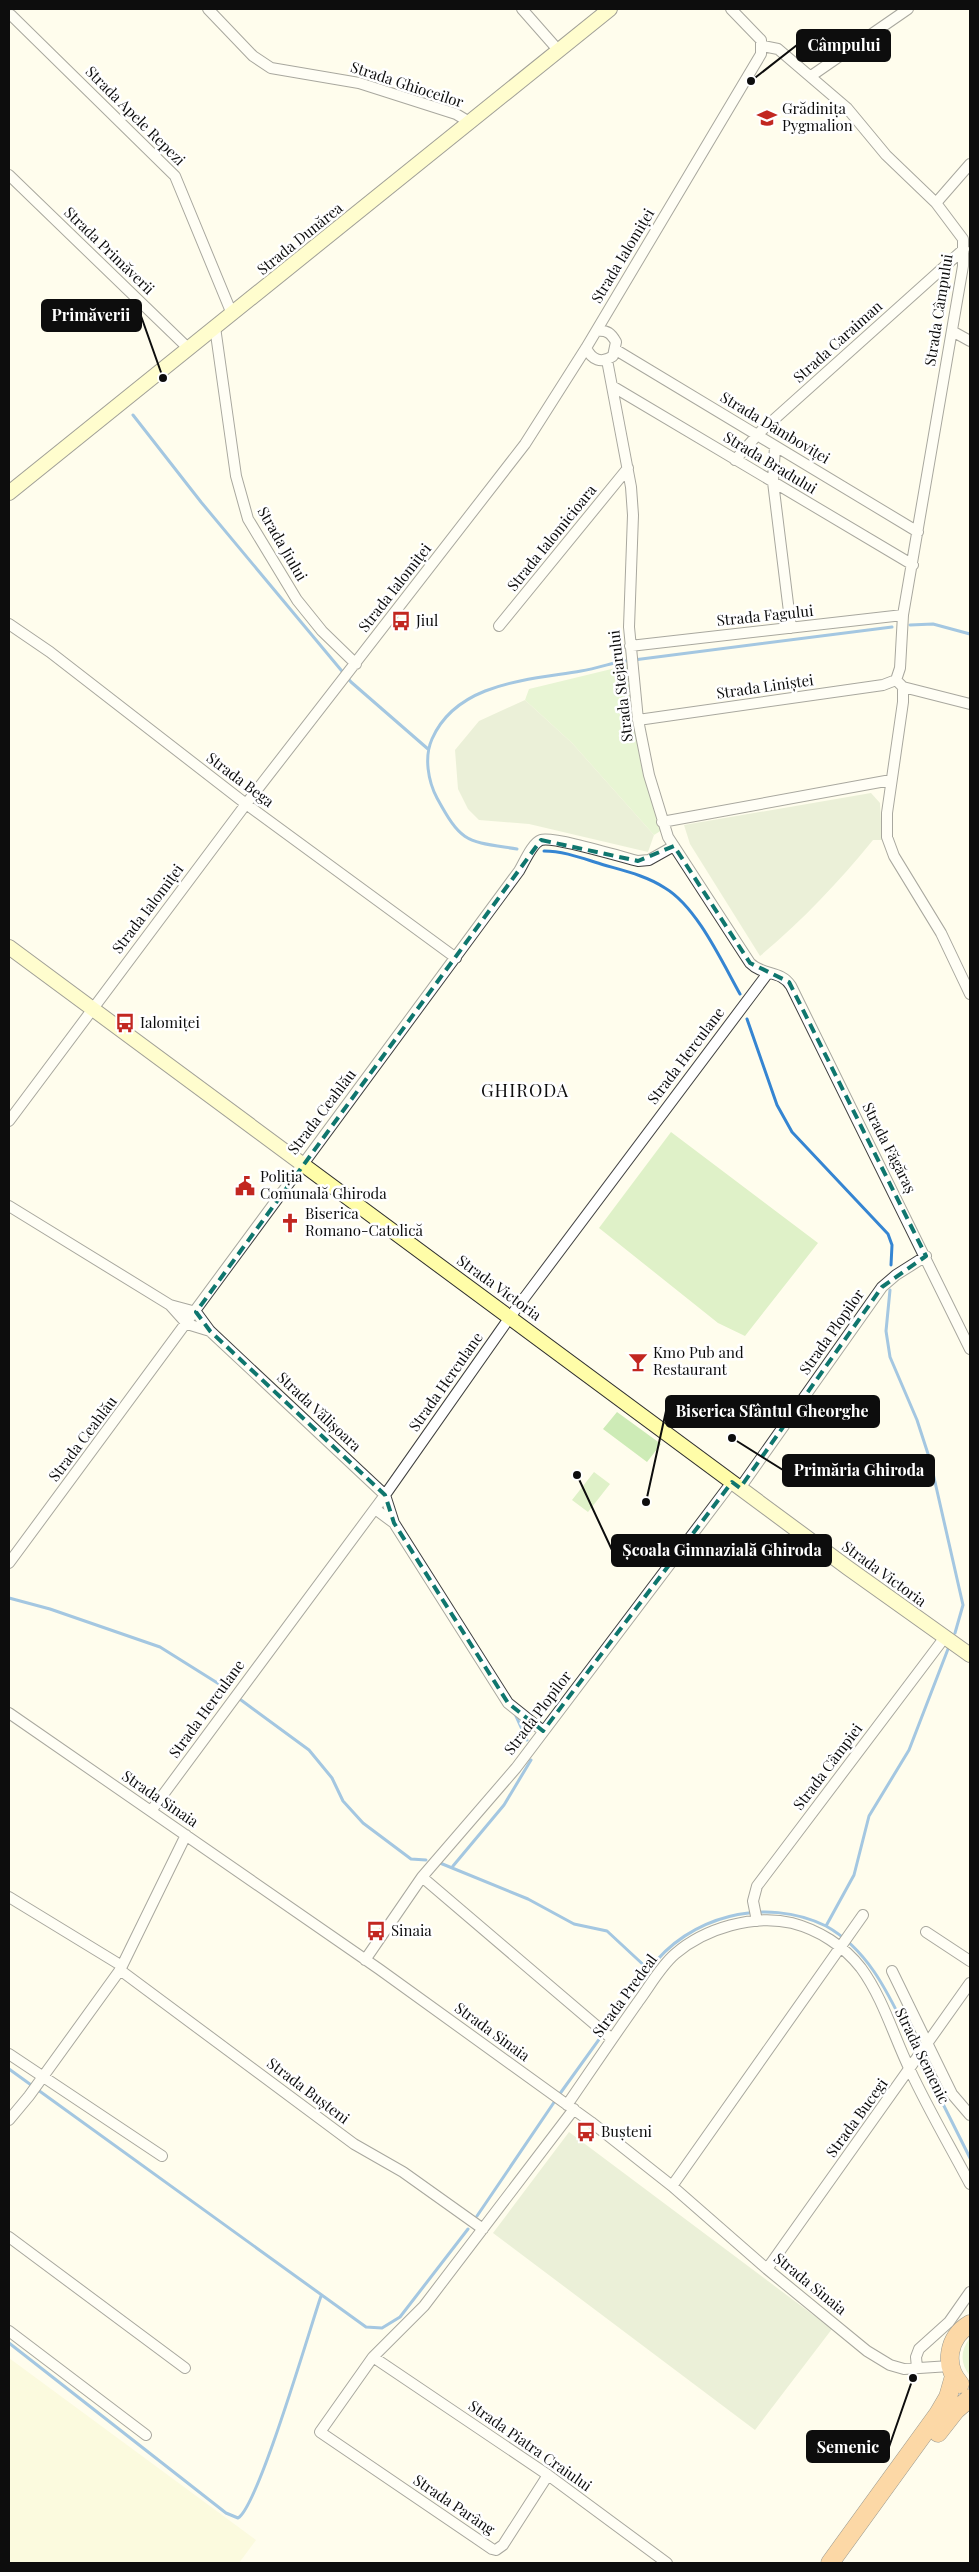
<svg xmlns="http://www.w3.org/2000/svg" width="979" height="2572" font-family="'Playfair Display',serif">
<rect width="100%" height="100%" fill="#fffded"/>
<path fill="#f6f6cd" d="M9 2358 256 2540 239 2563H9Z"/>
<path fill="#cdebb6" d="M628 665C633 721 644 777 662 830L654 835 572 743 525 700 529 689Z
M617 1412 661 1444 647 1462 603 1429Z
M970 2338V2376C960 2363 960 2351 970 2338Z"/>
<path fill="#d3e1be" d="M525 700 572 743 654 835 648 852 529 824 479 820 468 809 458 789 455 750 479 721Z
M871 793 880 803 882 840H873C837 884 803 920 760 956L690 844 684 825Z
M569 2132 832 2329 755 2430 493 2233Z"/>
<path fill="#dff1c8" d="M671 1132 818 1243 745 1336 718 1323 599 1228Z
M594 1472 610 1484 588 1512 572 1500Z"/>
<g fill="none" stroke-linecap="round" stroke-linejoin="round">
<path stroke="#3585d2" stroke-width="3" d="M133 415 201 502 351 682 428 749
M910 625 933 624 970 634
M517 849C466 841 462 844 437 798 428 781 424 757 432 739 457 682 529 680 581 671 593 669 606 665 618 662L892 627
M544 851C565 851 584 859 604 865 625 871 647 876 665 888 697 907 722 962 740 994
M747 1019 777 1105 792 1132 888 1234 892 1245 891 1265
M890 1290 886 1331 890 1357 917 1420 930 1460 963 1605 955 1633
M9 1598 50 1609 160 1647 227 1689
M241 1700 309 1750 332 1778 343 1801 363 1823 411 1859 426 1860
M516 1716 527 1740
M440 1863 528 1899 574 1924 607 1931 649 1970C688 1916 765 1896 826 1926L854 1875 869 1816 909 1750 948 1649
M453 1866 504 1805 531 1760
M826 1926C874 1953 893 2005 917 2052
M920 2058 970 2158
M9 2069 366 2327 382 2328 400 2317 468 2229
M477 2216 559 2095 649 1970
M9 2343 226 2513 238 2518C258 2507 310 2328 321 2296"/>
<defs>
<path id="street" d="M208 9 253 56 271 68 359 83 456 114 471 123
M522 9 559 51
M11 15 175 176 232 314
M763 46 778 49 847 108 886 155 936 203 963 239V266L903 615 900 668 896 680
M811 76 908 9
M9 175 189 349
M936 203 970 164
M215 327 236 476 248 519 297 600 322 631 356 664
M952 331 970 341
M586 348C592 360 601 364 613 356L616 342C611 333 607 330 597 331
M616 350 918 532
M607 360 631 487 633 515 629 627 638 720 649 775 668 837 750 963C763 976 781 970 791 986L970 1349
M612 386 913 565
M775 446 773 482 791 628
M735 460 760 432 964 249
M9 624 50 652 246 804 456 958
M499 626 628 468
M630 646 903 615
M896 680 903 687V702L887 813V837L894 856 941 933 970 994
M903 687 970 704
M638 720 883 685 896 680
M662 822 891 780
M9 1121 246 804 525 444 586 348 761 54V40L731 9
M9 1206 170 1305
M210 1331 187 1324 170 1305 196 1312 210 1331 385 1495 394 1523 375 1509
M740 1488 882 1287 896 1275 926 1256
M394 1523 508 1703 543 1731
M9 1563 519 871C524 863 532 843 541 840 553 836 622 857 638 861L649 860 674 846
M9 1713 379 1969 591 2122 672 2186 767 2269 867 2351 890 2365 904 2369 950 2366
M151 1811 385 1495 510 1317 768 973
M422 1877 612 2039
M9 1897 122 1966
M757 1921 753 1901 757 1886 945 1637
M926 1932 970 1961
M365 1960 422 1877 516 1768 732 1482
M120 1970 354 2144 403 2172 483 2229
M892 1971 952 2094 970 2115
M9 2054 162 2156
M567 2105C591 2070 614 2036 638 2002 650 1986 660 1967 675 1954 705 1928 754 1914 792 1923 819 1930 844 1946 861 1968 883 1998 894 2037 910 2070 928 2109 950 2146 970 2184
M9 2120 29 2096 120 1970 186 1835
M672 2186 863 1915
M9 2237 185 2368
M767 2269 970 1983
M9 2331 146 2435
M373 2357 548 2475 667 2563
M917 2368 916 2357 919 2349 949 2322 970 2292
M548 2475 503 2545 496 2550 492 2549 320 2432 373 2357 424 2306 574 2109"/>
<path id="secondary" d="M9 493 610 9
M9 947 848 1568 970 1655"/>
<path id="highway" d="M960 2384C943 2365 948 2337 970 2324
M938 2433 956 2410 970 2398
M830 2563 938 2414 948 2397 954 2376"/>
</defs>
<use href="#street" stroke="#404040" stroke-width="12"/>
<use href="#secondary" stroke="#2f2f2f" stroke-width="16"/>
<use href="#highway" stroke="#1e1e1e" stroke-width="19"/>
<use href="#street" stroke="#fff" stroke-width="10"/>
<use href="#secondary" stroke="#fffda8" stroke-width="14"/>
<use href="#highway" stroke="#f9ac51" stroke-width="18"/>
</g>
<path d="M0 0H979V2572H0ZM541 840 638 861 674 846 750 963 789 982 926 1256 882 1287 740 1488 732 1482 543 1731 508 1703 394 1523 385 1495 210 1331 196 1312Z" fill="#fffded" fill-opacity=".55" fill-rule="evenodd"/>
<path fill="none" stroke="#0f766e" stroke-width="4" stroke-dasharray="10 6" stroke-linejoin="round" d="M541 840 638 861 674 846 750 963 789 982 926 1256 882 1287 740 1488 732 1482 543 1731 508 1703 394 1523 385 1495 210 1331 196 1312Z"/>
<defs>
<symbol id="school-bare" viewBox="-9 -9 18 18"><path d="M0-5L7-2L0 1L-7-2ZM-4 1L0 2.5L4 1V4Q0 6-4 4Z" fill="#c22720" stroke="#fff" stroke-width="2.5" paint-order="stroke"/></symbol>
<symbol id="bus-bare" viewBox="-9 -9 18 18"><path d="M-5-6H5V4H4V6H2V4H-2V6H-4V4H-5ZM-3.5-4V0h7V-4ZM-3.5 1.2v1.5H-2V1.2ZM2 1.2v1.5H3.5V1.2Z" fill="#c22720" stroke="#fff" stroke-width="2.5" paint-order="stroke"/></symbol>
<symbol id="civic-bare" viewBox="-9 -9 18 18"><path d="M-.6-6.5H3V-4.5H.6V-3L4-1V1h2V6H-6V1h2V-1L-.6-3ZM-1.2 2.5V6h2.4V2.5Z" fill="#c22720" stroke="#fff" stroke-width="2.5" paint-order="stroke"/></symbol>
<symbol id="church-bare" viewBox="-9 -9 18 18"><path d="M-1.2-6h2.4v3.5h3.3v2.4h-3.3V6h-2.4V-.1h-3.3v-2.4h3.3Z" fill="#c22720" stroke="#fff" stroke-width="2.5" paint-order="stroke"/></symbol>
<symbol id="bar-bare" viewBox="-9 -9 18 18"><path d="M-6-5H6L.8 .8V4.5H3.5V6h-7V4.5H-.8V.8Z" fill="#c22720" stroke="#fff" stroke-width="2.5" paint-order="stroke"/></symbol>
</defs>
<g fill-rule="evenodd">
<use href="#school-bare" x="753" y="104" width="28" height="28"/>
<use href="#bus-bare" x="387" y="607" width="28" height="28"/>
<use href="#bus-bare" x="111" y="1009" width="28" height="28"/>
<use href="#civic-bare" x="231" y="1172" width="28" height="28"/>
<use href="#church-bare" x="276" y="1209" width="28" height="28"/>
<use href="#bar-bare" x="624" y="1348" width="28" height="28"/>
<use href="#bus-bare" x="362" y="1917" width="28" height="28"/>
<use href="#bus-bare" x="572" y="2118" width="28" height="28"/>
</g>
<g text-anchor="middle" stroke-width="5" stroke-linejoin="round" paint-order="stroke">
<g font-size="15" fill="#0d0d0d" stroke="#fff">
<text transform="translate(407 85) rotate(18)" y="5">Strada Ghioceilor</text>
<text transform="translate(135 116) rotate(45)" y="5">Strada Apele Repezi</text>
<text transform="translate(300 239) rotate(-39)" y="5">Strada Dunărea</text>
<text transform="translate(109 251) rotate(44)" y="5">Strada Primăverii</text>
<text transform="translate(623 256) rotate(-59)" y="5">Strada Ialomiței</text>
<text transform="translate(939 310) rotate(-81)" y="5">Strada Câmpului</text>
<text transform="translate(838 342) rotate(-42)" y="5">Strada Caraiman</text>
<text transform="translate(775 428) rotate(31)" y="5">Strada Dâmboviței</text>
<text transform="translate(770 463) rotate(31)" y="5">Strada Bradului</text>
<text transform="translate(552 538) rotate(-51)" y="5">Strada Ialomicioara</text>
<text transform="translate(282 544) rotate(60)" y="5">Strada Jiului</text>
<text transform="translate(395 588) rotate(-52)" y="5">Strada Ialomiței</text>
<text transform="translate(765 616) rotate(-6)" y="5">Strada Fagului</text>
<text transform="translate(621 686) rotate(-97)" y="5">Strada Stejarului</text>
<text transform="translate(765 687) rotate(-8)" y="5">Strada Liniștei</text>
<text transform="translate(240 780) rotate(37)" y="5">Strada Bega</text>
<text transform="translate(148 909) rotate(-53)" y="5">Strada Ialomiței</text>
<text transform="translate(686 1056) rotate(-53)" y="5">Strada Herculane</text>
<text transform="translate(322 1112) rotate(-53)" y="5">Strada Ceahlău</text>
<text transform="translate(889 1148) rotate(63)" y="5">Strada Făgăraș</text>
<text transform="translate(499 1288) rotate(36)" y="5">Strada Victoria</text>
<text transform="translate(832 1332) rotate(-55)" y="5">Strada Plopilor</text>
<text transform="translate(446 1382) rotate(-55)" y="5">Strada Herculane</text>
<text transform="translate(319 1412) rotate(43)" y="5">Strada Vălișoara</text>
<text transform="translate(83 1439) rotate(-53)" y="5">Strada Ceahlău</text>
<text transform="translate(884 1574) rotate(36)" y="5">Strada Victoria</text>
<text transform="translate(207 1709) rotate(-54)" y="5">Strada Herculane</text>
<text transform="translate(538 1713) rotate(-53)" y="5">Strada Plopilor</text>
<text transform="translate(828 1767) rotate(-53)" y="5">Strada Câmpiei</text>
<text transform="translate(160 1799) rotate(34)" y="5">Strada Sinaia</text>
<text transform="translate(625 1996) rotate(-54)" y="5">Strada Predeal</text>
<text transform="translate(492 2032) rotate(36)" y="5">Strada Sinaia</text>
<text transform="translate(922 2056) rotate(64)" y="5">Strada Semenic</text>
<text transform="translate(308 2091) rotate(37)" y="5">Strada Bușteni</text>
<text transform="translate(857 2118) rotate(-54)" y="5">Strada Bucegi</text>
<text transform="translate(810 2284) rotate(39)" y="5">Strada Sinaia</text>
<text transform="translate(530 2446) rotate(35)" y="5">Strada Piatra Craiului</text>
<text transform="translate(454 2505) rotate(34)" y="5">Strada Parâng</text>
</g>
<g font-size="15" fill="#0d0d0d" stroke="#fff" text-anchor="start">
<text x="782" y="114">Grădinița<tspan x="782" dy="17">Pygmalion</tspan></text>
<text x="416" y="626">Jiul</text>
<text x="140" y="1028">Ialomiței</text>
<text x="260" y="1182">Poliția<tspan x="260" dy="17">Comunală Ghiroda</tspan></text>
<text x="305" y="1219">Biserica<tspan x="305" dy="17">Romano-Catolică</tspan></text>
<text x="653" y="1358">Km0 Pub and<tspan x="653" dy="17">Restaurant</tspan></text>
<text x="391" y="1936">Sinaia</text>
<text x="601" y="2137">Bușteni</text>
</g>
<g font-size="18" letter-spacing="1" fill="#0d0d0d" stroke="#fff">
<text x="525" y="1097">GHIRODA</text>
</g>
</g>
<path fill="none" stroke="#0d0d0d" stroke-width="2" d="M751 81L797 45M163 378L141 316M646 1502L666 1411M732 1438L783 1470M577 1475L612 1550M913 2378L889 2447"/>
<g fill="#0d0d0d" stroke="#fff" stroke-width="2">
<circle cx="751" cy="81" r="5"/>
<circle cx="163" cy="378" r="5"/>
<circle cx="646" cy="1502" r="5"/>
<circle cx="732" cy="1438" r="5"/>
<circle cx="577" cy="1475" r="5"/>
<circle cx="913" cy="2378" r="5"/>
</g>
<g fill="#0d0d0d" stroke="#0d0d0d" stroke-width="2">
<rect x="797" y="30" width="93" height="31" rx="5"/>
<rect x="42" y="300" width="99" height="31" rx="5"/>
<rect x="666" y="1396" width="213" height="31" rx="5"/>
<rect x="783" y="1455" width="151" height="31" rx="5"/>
<rect x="612" y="1535" width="219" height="31" rx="5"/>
<rect x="807" y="2431" width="82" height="31" rx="5"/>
</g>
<g font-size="16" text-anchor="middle" font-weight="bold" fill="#fff">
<text x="844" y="51">Câmpului</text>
<text x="91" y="321">Primăverii</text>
<text x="772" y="1417">Biserica Sfântul Gheorghe</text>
<text x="859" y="1476">Primăria Ghiroda</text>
<text x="722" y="1556">Școala Gimnazială Ghiroda</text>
<text x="848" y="2453">Semenic</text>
</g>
<rect width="979" height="2572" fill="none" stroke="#0d0d0d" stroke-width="20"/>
</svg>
